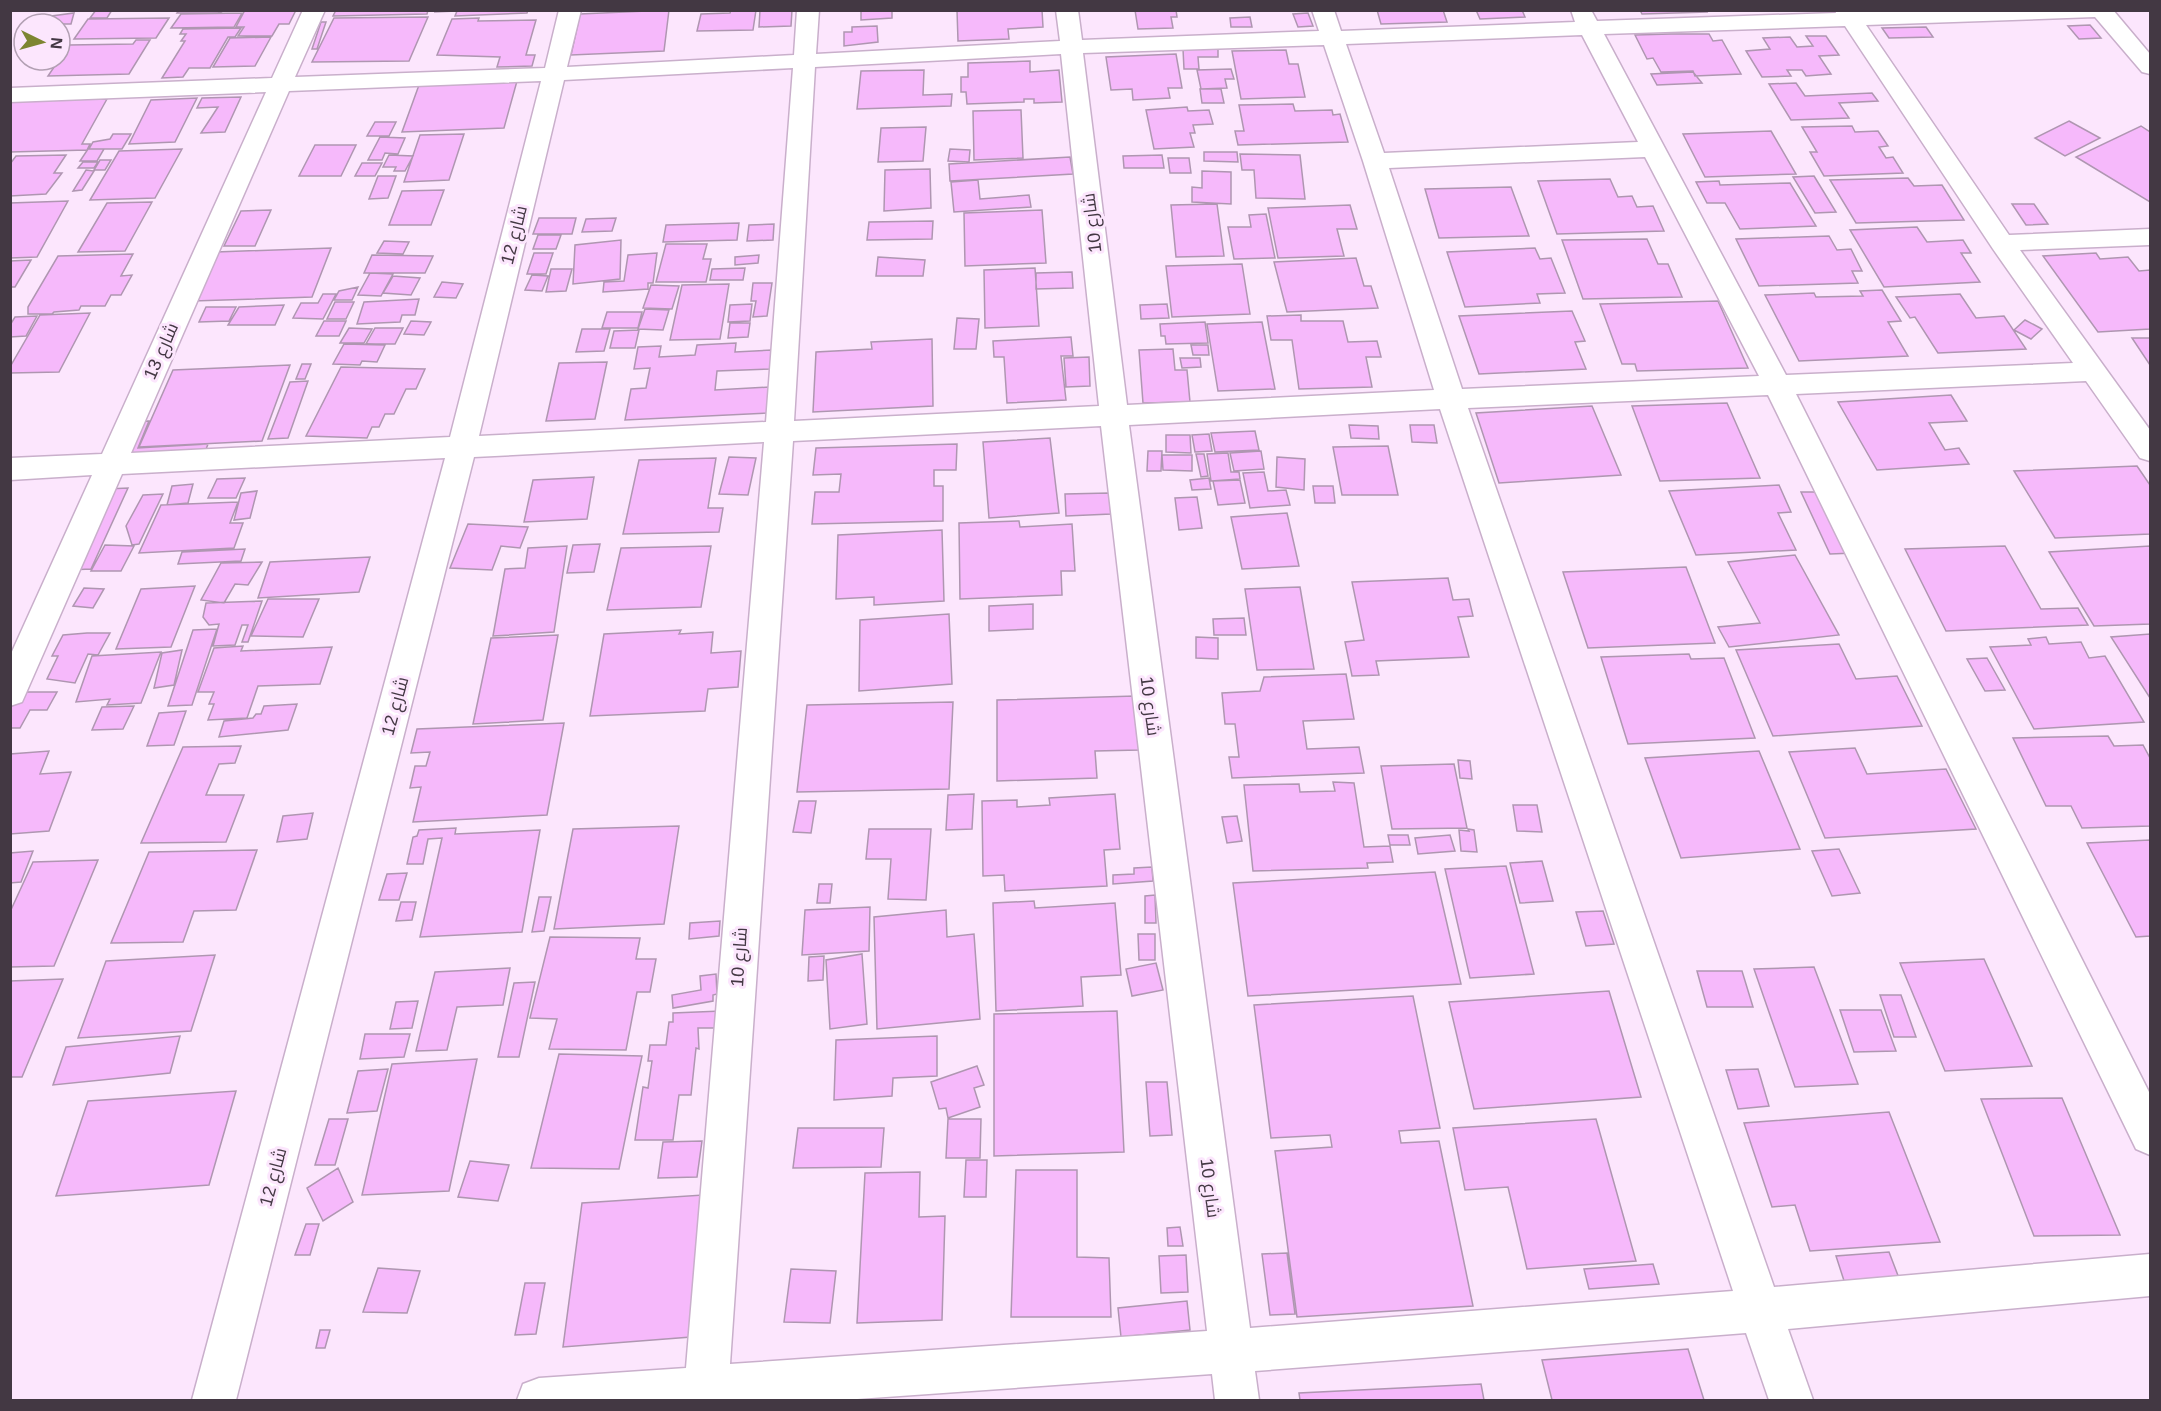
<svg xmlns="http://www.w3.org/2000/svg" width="2161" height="1411" font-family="Helvetica,Cairo,sans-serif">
<rect width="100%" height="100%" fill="#fce6fd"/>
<path fill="#f6b9fb" stroke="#af96b1" stroke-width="1.5" d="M96 10H112L107 18H90Z
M179 10H226L218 13H177Z
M245 10H296L289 24H279L272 36H238L244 27H236Z
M336 10H428L427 14 333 16Z
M436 10H528L527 13 455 16 457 11 435 12Z
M669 10 664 51 571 55 580 14Z
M731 10H756L753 30 697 31 701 14 730 13Z
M760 10H792L791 26 759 27Z
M861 10H892V18L861 20Z
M957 10H1042L1043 27 1008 29 1009 39 958 41Z
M1135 10H1176L1177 17H1171L1173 28 1138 29Z
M1377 10H1443L1447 22 1381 24Z
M1476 10H1522L1525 17 1480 19Z
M1640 10H1706L1707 12 1642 14Z
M74 13 71 24H42L44 17Z
M242 13 234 27 171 28 181 14Z
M1308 13 1313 26 1298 27 1293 14Z
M428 17 409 61 312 62 334 18Z
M1250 17 1252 27H1231L1230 18Z
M169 18 156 38 74 39 88 19Z
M479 18 478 21 536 20 526 55H535L532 66 497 67 500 57 437 55 452 19Z
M321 22H326L317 49H312Z
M2090 25 2101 38 2079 39 2068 26Z
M877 26 878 42 844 46V32H852V27Z
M1926 27 1933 37 1889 38 1882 28Z
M241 28 235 37H228L210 68H189L183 77 162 78 185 41H181L186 34H180L183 29Z
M1671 34H1709L1713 41 1722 40 1741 74 1695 76 1693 71 1661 72 1653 58 1647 59 1635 35Z
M1806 36H1826L1839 55 1819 56 1831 74 1806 76 1802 70H1787L1791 76 1762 77 1746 51 1770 49 1763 38 1790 37 1797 47 1813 46Z
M271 37 255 66 213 67 230 38Z
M136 40H150L129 74 48 76 69 45 133 44Z
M1183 49H1218V57H1198L1199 69H1184Z
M1286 50 1289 64H1298L1305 97 1241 99 1232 51Z
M1176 54 1182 88H1168L1170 98 1133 100 1132 89 1111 90 1106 57Z
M1030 61V72L1059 70 1062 102 1034 103V99H1024V102L967 104 966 92H961V77H968V63Z
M1231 69 1234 79H1225L1227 88 1201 89 1197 70Z
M924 70 923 95 952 94 951 106 857 109 861 71Z
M1693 72 1702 83 1657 85 1651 74Z
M517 81 504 128 402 132 419 85Z
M1796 83 1805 96 1872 93 1878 101 1839 103 1849 118 1791 120 1769 84Z
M1200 89H1221L1224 103H1202Z
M241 97 225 132 201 133 218 107 197 108 202 98Z
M197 98 175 142 129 144 151 100Z
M107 99 82 144H90L87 150 10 152 11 100Z
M1293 104 1295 111 1332 110 1333 115 1340 114 1348 142 1238 145 1235 131H1244L1239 105Z
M1187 107 1188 111 1209 110 1213 124 1193 125 1195 133H1190L1194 147 1154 149 1146 110Z
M1021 110 1023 158 974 160 973 111Z
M2069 121 2100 138 2065 156 2035 138Z
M375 122H396L389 136H367Z
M1852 126 1855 132 1878 131 1888 146 1879 147 1886 158 1893 157 1903 173 1824 176 1810 152H1817L1802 127Z
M2141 126 2150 132V202L2076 157Z
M926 127 923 161 878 162 881 128Z
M1771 131 1796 174 1705 177 1683 134Z
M113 134H131L122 149H89L93 142 110 139Z
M464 134 449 180 404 182 420 135Z
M380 137 405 138 398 154 385 153 382 160H368Z
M315 145H356L341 176H299Z
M88 149H104L97 161H80Z
M182 149 155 198 90 200 119 151Z
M950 149 970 150 969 162 948 161Z
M1204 152H1237L1238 162 1204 161Z
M1240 154 1300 155 1305 199 1256 198 1254 170H1242Z
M66 155 54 173H62L46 194 10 196V164L16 156Z
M389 155 413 156 405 171H394L396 167H383Z
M1162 155 1164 168H1124L1123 156Z
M1070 157 1073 174 950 181 949 164Z
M1168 158H1189L1191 173H1170Z
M100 160H111L105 170H94Z
M83 162H98L94 168H78Z
M362 163H382L375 176H355Z
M930 169 931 208 884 211 885 170Z
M86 170 94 171 82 190 73 191Z
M1202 171 1231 172V204L1192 202V187L1202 188Z
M378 176H396L388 198 369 199Z
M1814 176 1836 212 1815 213 1793 177Z
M1908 178 1914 186 1942 185 1964 220 1856 223 1830 180Z
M1610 179 1618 197 1632 196 1637 207 1653 206 1664 231 1557 234 1538 181Z
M978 180 980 199 1029 195 1031 207 954 212 951 182Z
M1719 181 1720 185 1790 183 1816 226 1740 229 1725 203H1707L1696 182Z
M1511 187 1529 236 1439 238 1425 189Z
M444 190 431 225H389L402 191Z
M68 201 37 257 10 258V203Z
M152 202 125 251 78 252 107 203Z
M1217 204 1224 256 1176 257 1171 205Z
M2012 204H2034L2048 224 2026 225Z
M1350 205 1357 229H1337L1344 256 1278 258 1268 208Z
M271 210 255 246H224L241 211Z
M1042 210 1046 263 965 266 964 213Z
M1266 214 1275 258 1234 259 1228 227H1251L1249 215Z
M539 218H576L572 234H533Z
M616 218 612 231 582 232 586 219Z
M933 221 932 239 867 240 869 222Z
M739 223 737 240 663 242 666 225Z
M774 224 773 240 747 241 749 225Z
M1917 227 1927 242 1963 240 1971 253H1961L1980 282 1884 287 1850 230Z
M538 235H561L556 249H533Z
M1829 236 1837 250 1851 249 1862 271H1852L1858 283 1759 286 1736 239Z
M1647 239 1658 264H1668L1682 297 1583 299 1562 240Z
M621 240 620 279 573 284 575 245Z
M384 241 409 242 403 254 377 253Z
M666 244H707L703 259H711L706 282H656Z
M331 248 312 297 193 301 216 252Z
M1535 248 1540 259 1551 258 1565 293 1537 294 1540 303 1465 307 1447 252Z
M534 253H553L546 274H527Z
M657 253 653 283H648V289L603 292 604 282 624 281 628 255Z
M2096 253 2100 259 2128 257 2139 271 2150 270V329L2098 332 2043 256Z
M133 254 121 276 132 275 121 295H111L105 306H81L79 310 54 312 52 314H28V307L58 256Z
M372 255 433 256 425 273H364Z
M759 255 758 263 735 265V257Z
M878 257 925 260 923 276H876Z
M1356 258 1364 286H1371L1378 308 1287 312 1274 262Z
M31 260 15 287H10V261Z
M1242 264 1250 314 1172 317 1166 266Z
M745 268 743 280H710L712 269Z
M1035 268 1039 326 985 328 984 270Z
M551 269H572L566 291 546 292Z
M1072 272 1073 288 1036 289V273Z
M370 273 393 274 381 296 358 295Z
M532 275 548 276 542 291 525 290Z
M393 276 420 278 411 295 383 293Z
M442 282 463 284 456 298 434 297Z
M753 283H772L767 316 753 317 756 301H751Z
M729 284 720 339 670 340 682 285Z
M651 285 679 286 672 309 643 308Z
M358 287 352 300H334L339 291Z
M1882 290 1901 321 1888 322 1908 356 1799 361 1765 295 1814 293 1816 297 1863 296 1860 291Z
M323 294H336L323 319 293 318 301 303H318Z
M1960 294 1976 318 2004 316 2026 349 1938 353 1915 317 1910 318 1896 297Z
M419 299 415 315H402L400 322 357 324 364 302Z
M1718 301 1748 368 1637 371 1635 364H1622L1600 304Z
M335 302H354L346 319H327Z
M752 304 750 321 728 322 730 305Z
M1167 304 1169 318 1141 319 1140 305Z
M284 305 275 325H228L239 307Z
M206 307H236L229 321 199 322Z
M645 309 669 310 663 330 638 329Z
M1572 311 1585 341 1575 342 1586 369 1479 374 1459 316Z
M607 312H642L638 328H602Z
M90 313 59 372 10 373V367L40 315Z
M1301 315V321H1343L1348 342 1377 341 1381 357H1366L1372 387 1299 389 1292 340H1271L1267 316Z
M37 316 26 336 10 337V325L15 317Z
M957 318 979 319 976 349H954Z
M2025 320 2042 329 2031 339 2014 330Z
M324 321H346L339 336H316Z
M411 321 431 322 424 335 404 334Z
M1205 322 1208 343 1166 344 1165 336H1161L1160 324Z
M1262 322 1275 389 1218 391 1207 324Z
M730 323H750L748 337 728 338Z
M349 328 372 329 364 343H340Z
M375 328H403L395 344H366Z
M582 329H610L604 351 576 352Z
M639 330 635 348H610L614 331Z
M1071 337 1073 356H1061L1066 400 1007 403 1004 357H994L993 341Z
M2132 338H2150V365Z
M932 339 933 406 813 412 816 352 872 349 871 342Z
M736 343 735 352 772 350 771 369 717 371 715 390 769 387 767 413 625 420 631 389 646 388 650 368 634 369 638 347 661 346 659 357 695 355 697 345Z
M344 344 385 345 377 362 362 361 360 365 333 364Z
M1191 345H1208L1209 355H1193Z
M1173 349 1175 370H1187L1190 402 1143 403 1139 350Z
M1089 357 1090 386 1066 387 1064 358Z
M1180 358H1200L1201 367 1182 368Z
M607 362 595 419 546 421 559 363Z
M302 364H311L305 379H296Z
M290 365 262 441 139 447 173 370Z
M341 367 425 369 416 389H406L394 414H385L379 427H372L367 438 306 436Z
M308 381 288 438 268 439 290 382Z
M1951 395 1967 421 1929 423 1945 450 1959 448 1969 464 1877 470 1838 402Z
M1727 403 1760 478 1660 481 1632 406Z
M1592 406 1621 475 1499 483 1476 413Z
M149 421 138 448 208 444 205 452 124 457 140 422Z
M1349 425 1378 426 1379 439 1351 438Z
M1410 425H1434L1437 443 1412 442Z
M1255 431 1259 450 1215 452 1211 433Z
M1209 434 1212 451 1195 452 1192 435Z
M1166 435H1190L1191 453 1166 452Z
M1050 438 1059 513 989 518 983 442Z
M957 444 956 470H934V486H943V521L812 524 815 492H839L841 474 813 475 816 448Z
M1388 446 1398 495H1342L1333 447Z
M1148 451H1162L1161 471H1147Z
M1261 451 1264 469 1234 471 1230 453Z
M1228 453 1231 472H1239L1240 479 1211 481 1207 454Z
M1196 454H1204L1208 476 1201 477Z
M1162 455H1192V471L1163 470Z
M729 457 756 458 748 495 719 494Z
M1277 457 1305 459 1304 490 1276 487Z
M716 458 708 508H723L719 532 623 534 639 460Z
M2137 466 2150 485V534L2055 538 2014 471Z
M1264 472 1268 491 1286 490 1290 505 1250 508 1243 473Z
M594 477 587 519 524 522 533 480Z
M245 478 236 498H208L217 479Z
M1209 478 1211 489 1192 490 1190 480Z
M1240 480 1245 503 1218 505 1213 481Z
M193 484 188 503 167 505 172 486Z
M1779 485 1791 512 1778 513 1796 550 1696 555 1669 491Z
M1313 486H1333L1335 503H1315Z
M128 488 91 569 68 570 106 489Z
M257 491 250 518 234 520 241 493Z
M1801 492H1826L1854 553 1830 554Z
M1109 493 1111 514 1066 516 1065 494Z
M163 494 139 544 132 545 126 526 143 495Z
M1197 497 1202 528 1179 530 1175 498Z
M238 502 230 523H243L234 548 139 553 161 505Z
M1287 513 1299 566 1242 569 1231 517Z
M1019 521 1020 527 1072 524 1075 571H1061L1062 595 960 599 959 523Z
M468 524 528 527 520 548 501 546 492 570 450 568Z
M942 530 944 601 874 605V597L836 599 838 535Z
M600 544 594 572 567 573 573 545Z
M105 545 134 546 121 571H91Z
M567 546 554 632 493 636 505 569 525 568 528 548Z
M711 546 701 607 607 610 621 548Z
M2005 546 2041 609 2078 608 2088 625 1946 631 1905 549Z
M2150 546V624L2094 626 2049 552Z
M245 549 241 561 178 564 182 552Z
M1795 555 1839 635 1729 647 1718 627 1760 623 1728 562Z
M370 557 359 592 258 598 270 562Z
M262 562 248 585 235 584 224 603 201 600 221 563Z
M1686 567 1715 643 1588 648 1563 572Z
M1448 578 1453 600 1469 599 1473 616 1458 617 1469 657 1376 661 1379 675 1352 676 1345 642 1364 640 1352 582Z
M195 586 171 647 116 649 141 589Z
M1300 587 1314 669 1257 670 1245 589Z
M84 588 104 589 93 608 73 606Z
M268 599H319L303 637 251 636Z
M262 601 248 642H242L248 625H242L235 645 213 646 219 624 209 625 203 617 206 603Z
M1033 604V629L989 631V606Z
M949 614 952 684 859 691 860 620Z
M1244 618 1246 635H1214L1213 619Z
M217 629 192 705 168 706 193 630Z
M681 630 679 634 713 632 711 653 741 651 738 687 708 689 705 711 590 716 604 634Z
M87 633H110L98 655 88 654 75 683 47 679 58 656H52L63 635Z
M2150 634V698L2111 637Z
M558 635 543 720 473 724 491 638Z
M1196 637 1218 638V659L1196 658Z
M2046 637 2049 644 2081 642 2089 658 2105 656 2144 722 2034 729 1990 647 2031 645 2028 639Z
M1839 644 1856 679 1897 676 1922 726 1773 736 1736 650Z
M243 646 241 651 332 647 320 684 258 686 247 718 208 720 214 704H209L214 692H198L214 648Z
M182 650 174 685 154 688 162 653Z
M161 652 141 703 107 705 110 699 76 702 92 656Z
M1689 654 1691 659 1724 658 1755 738 1628 744 1601 657Z
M1987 658 2005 690 1985 691 1967 659Z
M1346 674 1354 719 1303 721 1307 749 1359 747 1364 773 1232 778 1229 757H1239L1235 724H1225L1222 693 1260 691 1264 677Z
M17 692H57L47 710H30L20 728H10V704Z
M1135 696 1139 750 1095 751 1097 778 997 781V700Z
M953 702 949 789 797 792 807 705Z
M297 704 288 730 219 737 224 721 253 718 256 714H261L264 706Z
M134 706 123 729 92 730 102 707Z
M186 711 174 745 147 746 159 713Z
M564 723 547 815 413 822 421 787 410 788 415 766H426L430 752 411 753 417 729Z
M2108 736 2114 746 2143 745 2150 758V826L2082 828 2071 806H2046L2013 738Z
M241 746 235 763 219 764 206 795H244L226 842 141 843 183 747Z
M1855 748 1867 774 1946 769 1976 829 1825 838 1789 752Z
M49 751 40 774 71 772 49 831 10 834V754Z
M1759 751 1800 849 1681 858 1645 758Z
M1458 760 1470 761 1472 779 1460 778Z
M1454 764 1467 828 1392 829 1381 766Z
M1333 782 1354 783 1364 847 1390 846 1393 862 1367 863 1368 868 1253 871 1244 785 1299 784 1300 792 1335 791Z
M974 794 972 829 946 830 948 795Z
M1115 794 1120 849 1104 850 1107 886 1005 891 1004 875 983 876 982 801 1017 800V807L1050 805 1049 798Z
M799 801H816L811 833 793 832Z
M1513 805H1537L1542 832 1517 831Z
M313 813 307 839 277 842 283 816Z
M1237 816 1242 841 1227 843 1222 817Z
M679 826 664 924 554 929 573 829Z
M456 828 455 834 540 830 522 932 420 937 442 838 428 839 423 864H407L413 837 417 836 419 830Z
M869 829H931L926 900 888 899 891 859H866Z
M1468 829 1474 830 1477 852 1461 851 1459 830 1469 831Z
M1388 835H1408L1410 845H1390Z
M1450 835 1455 851 1418 854 1415 838Z
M2150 840V936L2136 937 2087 843Z
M1839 849 1860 893 1832 896 1812 851Z
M257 850 236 910 194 911 183 942 111 943 149 852Z
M33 851 21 882 10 883V853Z
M98 860 54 966 10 967V912L33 862Z
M1542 861 1553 901 1520 903 1510 863Z
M1506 866 1534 974 1470 978 1445 869Z
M1152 867 1153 881 1113 884V875L1134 874V868Z
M1435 872 1461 984 1248 996 1233 883Z
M407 873 399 900H379L387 874Z
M819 884H832L830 903H817Z
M1155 895 1156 923H1145V896Z
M539 897H551L544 931 532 932Z
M1034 901 1035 908 1115 903 1121 975 1081 977 1083 1006 996 1011 993 903Z
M401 902H416L412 920 396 921Z
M870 907 869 951 802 955 805 910Z
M946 910 947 937 974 934 980 1019 877 1029 874 917Z
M1603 911 1614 944 1586 946 1576 912Z
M720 921 719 936 689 939 690 923Z
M1138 934H1155V960H1139Z
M550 937 640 938 636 959H656L650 992H637L626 1050 549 1049 557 1019 530 1018Z
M862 954 867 1024 830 1029 826 960Z
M215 955 191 1031 78 1038 106 961Z
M824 956 823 980 808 981 809 957Z
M1984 959 2032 1066 1945 1071 1900 963Z
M1156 963 1163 990 1132 996 1126 969Z
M1814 967 1858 1084 1795 1087 1754 969Z
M510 968 503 1005 457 1007 447 1050 416 1051 435 972Z
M1697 971H1742L1753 1007H1707Z
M716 974 717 994 713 995V1001L673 1008 672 995 701 990 700 976Z
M63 979 22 1077H10V981Z
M535 982 519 1057H498L514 983Z
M1609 991 1641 1097 1474 1109 1449 1002Z
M1880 995H1901L1916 1037H1894Z
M1413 996 1440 1128 1399 1131 1401 1143 1439 1141 1473 1306 1297 1317 1275 1151 1332 1147 1330 1135 1271 1138 1254 1005Z
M418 1001 412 1028 390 1029 396 1002Z
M1840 1010H1881L1896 1051 1854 1052Z
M721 1011 718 1028H698L699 1049 696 1048 691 1095H679L673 1140H635L643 1087 648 1088 652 1061H648L650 1045H666L669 1022H673V1013Z
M1117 1011 1124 1152 994 1156V1014Z
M365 1034H410L404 1057 360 1059Z
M180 1036 170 1073 53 1085 66 1047Z
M937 1036V1076L893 1078 892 1096 834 1100 836 1040Z
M559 1054 642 1056 619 1169 531 1168Z
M477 1059 449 1191 362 1195 392 1064Z
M977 1066 984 1085 974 1088 980 1107 948 1118 946 1108 939 1109 931 1082Z
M388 1069 377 1111 347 1113 358 1071Z
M1758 1069 1769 1106 1738 1109 1726 1070Z
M1146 1082H1167L1172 1135 1150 1136Z
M236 1091 209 1185 56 1196 88 1101Z
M2062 1098 2120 1235 2034 1236 1981 1099Z
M1889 1112 1940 1242 1810 1251 1795 1205 1772 1207 1744 1123Z
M329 1119H348L335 1165H315Z
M948 1119H981L980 1158H946Z
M1596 1119 1636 1261 1527 1269 1508 1187 1465 1190 1453 1128Z
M798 1128H884L881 1167 793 1168Z
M702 1141 697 1177 658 1178 663 1142Z
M966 1160H987L986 1197H964Z
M470 1161 509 1165 498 1201 458 1197Z
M338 1168 353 1202 323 1221 307 1188Z
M1016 1170H1077V1257L1109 1258 1111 1317H1011Z
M920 1172 919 1217 945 1216 942 1320 857 1323 865 1173Z
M703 1195 691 1337 563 1347 582 1203Z
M306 1224H319L310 1255H295Z
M1180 1227 1183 1246H1168L1167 1228Z
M1889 1252 1902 1286 1847 1290 1836 1256Z
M1287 1253 1295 1314 1270 1315 1262 1254Z
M1186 1255 1188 1292 1161 1293 1159 1256Z
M1653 1264 1659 1284 1589 1289 1584 1269Z
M378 1268 420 1271 407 1313 363 1312Z
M791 1269 836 1271 830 1323 784 1322Z
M525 1283H545L536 1334 515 1335Z
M1187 1301 1190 1330 1121 1337 1118 1308Z
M320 1330H330L325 1348H316Z
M1688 1349 1704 1400H1552L1542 1360Z
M1481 1384 1484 1400H1300L1299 1393Z"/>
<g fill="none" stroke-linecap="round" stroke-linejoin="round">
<defs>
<path id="street" d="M303 10H325L295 77 545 68 559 10H581L567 67 794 55 797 10H819L816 54 1060 41 1056 10H1078L1082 40 1319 31 1312 10H1334L1341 31 1575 22 1571 10H1591L1597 21 1836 13 1835 10H2113L2150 54V74L2142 72 2095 17 1866 25 2009 235 2150 229V245L2020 250 2150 430V461L2140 458 2086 381 1796 394 2150 1094V1155L2136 1149 1768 395 1468 408 1774 1287 2150 1254V1296L1788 1329 1813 1400H1769L1746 1333 1255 1371 1259 1400H1215L1212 1374 843 1400H517L523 1384 539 1378 686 1368 764 442 474 457 236 1400H192L445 458 122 474 26 693 22 702 10 706V656L92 475 10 480V458L102 454 266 92 10 102V88L272 78ZM1845 26 1993 249 2073 363 1786 375 1604 34ZM1582 35 1638 142 1384 153 1346 44ZM1324 45 1363 161 1434 390 1127 405 1083 53ZM1061 54 1099 406 794 421 815 67ZM793 68 766 422 479 436 564 80ZM541 81 450 437 131 453 289 91ZM1645 157 1759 376 1462 389 1389 168ZM1440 409 1733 1291 1250 1328 1129 425ZM1101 426 1207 1331 730 1364 793 441Z"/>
</defs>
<use href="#street" stroke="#c9afcb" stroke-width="3"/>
<use href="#street" fill="#fff" fill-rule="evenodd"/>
</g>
<g text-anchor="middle" stroke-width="6" stroke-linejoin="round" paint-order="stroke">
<g font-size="18" fill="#433843" stroke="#fce6fd">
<text transform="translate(1092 223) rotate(-97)" y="6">شارع 10</text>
<text transform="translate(514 235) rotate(-76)" y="6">شارع 12</text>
<text transform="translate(161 351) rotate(-66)" y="6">شارع 13</text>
<text transform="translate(395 706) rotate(-75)" y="6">شارع 12</text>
<text transform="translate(1150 706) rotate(83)" y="6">شارع 10</text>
<text transform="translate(739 957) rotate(-86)" y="6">شارع 10</text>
<text transform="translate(273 1177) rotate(-75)" y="6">شارع 12</text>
<text transform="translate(1210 1188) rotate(83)" y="6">شارع 10</text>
</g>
</g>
<rect width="2161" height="1411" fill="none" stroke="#433843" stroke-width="24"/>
<g transform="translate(42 42) rotate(95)"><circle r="28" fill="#fce6fd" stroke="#b2a0b3" stroke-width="1.5"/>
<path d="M0-4.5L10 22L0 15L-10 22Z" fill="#7d8531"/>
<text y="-9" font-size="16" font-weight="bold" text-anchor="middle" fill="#433843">N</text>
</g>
</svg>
